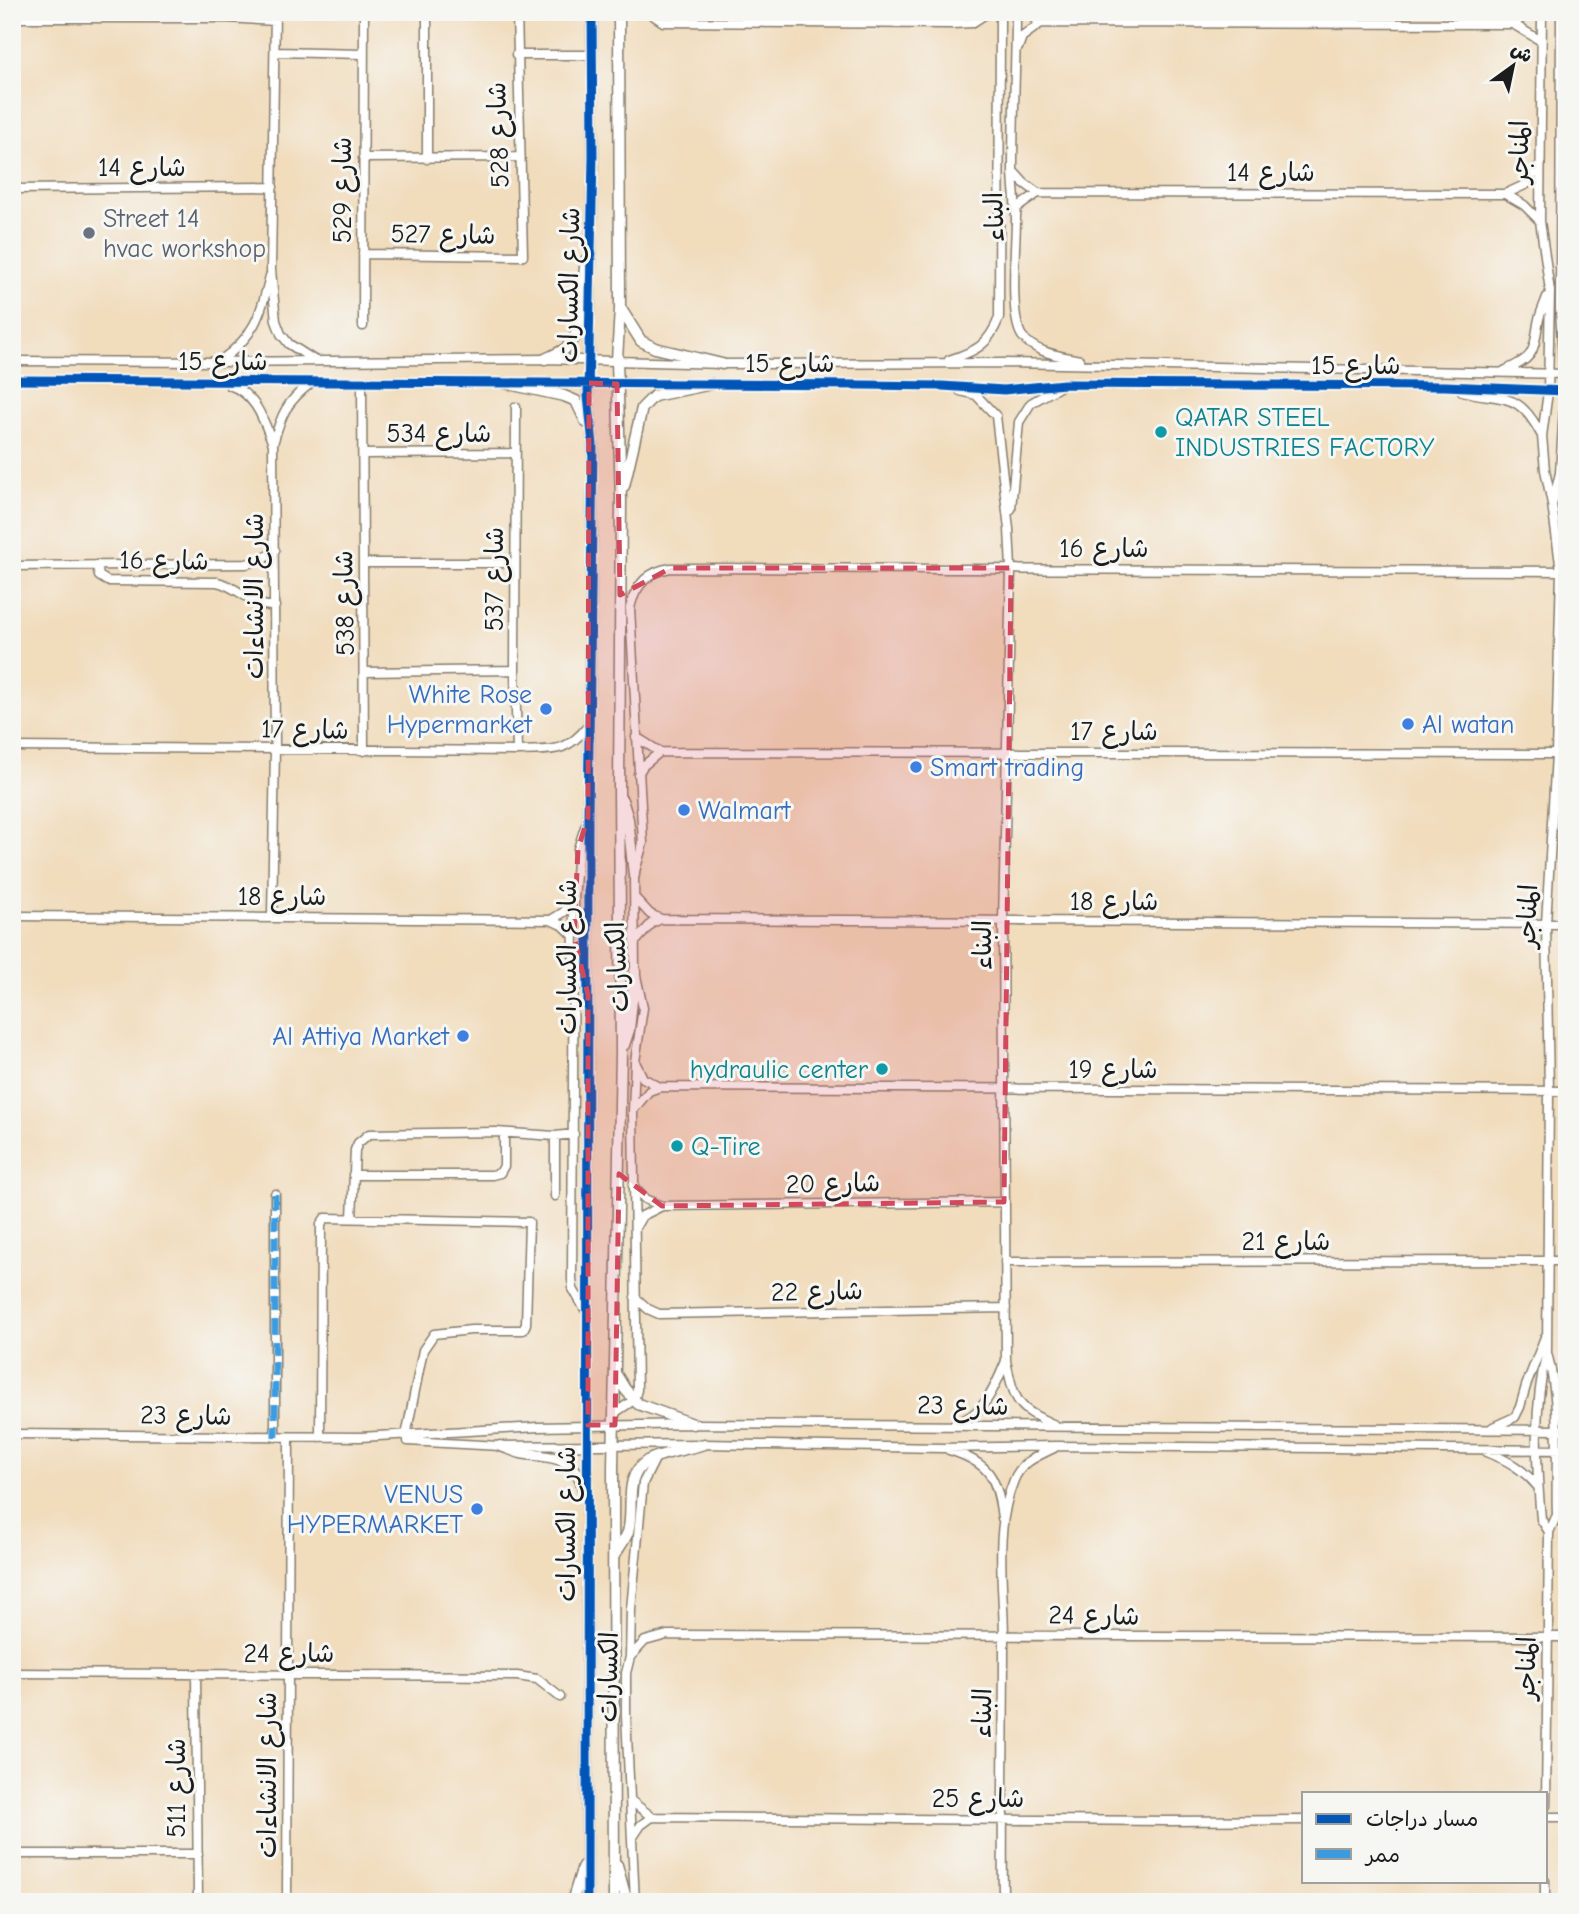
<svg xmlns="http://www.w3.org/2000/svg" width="1579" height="1914" font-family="'Comic Neue','Playpen Sans Arabic',sans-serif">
<rect width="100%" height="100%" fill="#f6f6f2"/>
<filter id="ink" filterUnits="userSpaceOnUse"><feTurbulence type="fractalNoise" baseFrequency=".0143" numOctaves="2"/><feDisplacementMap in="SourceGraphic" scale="14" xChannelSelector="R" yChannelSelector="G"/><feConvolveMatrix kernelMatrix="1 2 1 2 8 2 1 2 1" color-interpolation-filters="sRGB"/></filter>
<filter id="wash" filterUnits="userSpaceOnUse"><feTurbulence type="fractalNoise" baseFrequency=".00686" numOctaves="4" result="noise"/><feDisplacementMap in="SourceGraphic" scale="28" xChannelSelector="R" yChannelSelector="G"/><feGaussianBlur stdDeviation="1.57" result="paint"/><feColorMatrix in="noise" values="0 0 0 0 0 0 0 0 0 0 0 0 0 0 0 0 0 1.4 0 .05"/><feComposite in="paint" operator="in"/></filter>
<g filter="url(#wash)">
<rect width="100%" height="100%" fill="#f1dcbc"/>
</g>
<g filter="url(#ink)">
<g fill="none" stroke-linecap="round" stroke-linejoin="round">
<defs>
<path id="minor" d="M275 12 271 270 276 321 281 334 289 344 314 360
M648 12 663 22 953 24 972 23 989 12
M1016 12C1016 64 1013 115 1013 167 1013 184 1016 202 1016 220 1016 245 1009 317 1022 336 1035 353 1060 356 1080 360
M1025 12 1041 23 1513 24 1541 41
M1542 12 1540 221 1550 291 1548 392 1542 436 1545 470 1552 504 1561 571 1556 754 1546 924 1549 1091 1547 1351C1533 1407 1536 1463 1541 1519L1549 1532
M12 18H227L275 21
M1513 24 1531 12
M1018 48 1022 37 1041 23
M275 52 363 54
M516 55H592
M363 158 520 157
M427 159V12
M1014 172 1024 183 1038 193
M12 189 273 187
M1505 194 1524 205 1540 221
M1016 216 1017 208 1038 193 1505 194 1527 184 1538 167
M363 254 523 256 517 12
M363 326 364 12
M949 360C976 351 988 346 999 318L1000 12
M12 361 218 362 545 359 722 364 1006 363 1567 374
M220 361C255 336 260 316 270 276
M1504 371C1534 357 1533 355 1538 324 1539 315 1544 306 1547 297
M12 380 862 385 942 386 1004 390 1064 384 1445 386 1567 391
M362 382 364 751
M229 385C256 394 263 419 273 444
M960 391 976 395 996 416 1009 529 1011 568 1003 922 1006 1361C1015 1402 1016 1408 1055 1425
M1462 391C1506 402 1518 390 1542 436
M516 407 515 670 517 751
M363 454 515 453
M1553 502 1560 473 1565 391 1560 309 1561 12
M1011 509 1019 422 1031 403 1061 386
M364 563H515
M97 565 99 576 107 581 217 582C238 586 255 609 275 606
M12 566 246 564 262 560 275 550
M365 672 515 670
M636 737 660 752 1567 754
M12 747 517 751C551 749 565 755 588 726
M638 774 643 766 660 752
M586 824 578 849 574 899 572 1279 573 1289 587 1313
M636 899 650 914 661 919 1567 924
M12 916 551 920 564 926 574 936
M272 916 275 749 273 444C281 415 286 402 311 383
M551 920 564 912 574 899
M637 940 652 923 661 919
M636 1064 643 1078 660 1087
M634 1109 649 1091 660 1087 1567 1091
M555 1136V1196
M353 1175H492L500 1173 504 1166V1133
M633 1186 645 1199 662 1206 1004 1202
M275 1194V1437
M352 1218 355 1150 358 1143 369 1134 496 1132 555 1136 574 1134
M635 1228 642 1216 662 1206
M1005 1262 1567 1261
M635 1297 648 1309 659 1314 1006 1308
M616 1412 634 1400 637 1390 633 1111 635 1062 643 1008 635 971 634 875 643 843 630 608C635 586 648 571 671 568L1567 571
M955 1423C984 1416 995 1387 1006 1361
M1493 1427 1515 1417 1520 1407 1526 1386 1545 1337
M12 1434 360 1437 538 1427 693 1424 1567 1430
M320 1437 321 1224 325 1218 529 1222 526 1324 523 1330H471L434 1334 423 1350 406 1436
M408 1441 500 1446 704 1444 943 1448 1057 1446 1567 1450
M949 1450C990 1463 997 1477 1002 1518
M1487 1452C1509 1461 1523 1469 1538 1487
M1558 1513 1567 1491
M630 1657 645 1641 667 1635 1567 1637
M12 1673 517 1676 537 1679 560 1697
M196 1674 198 1902
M630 1800 652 1817 1170 1821 1304 1820
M1546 1806 1549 1532 1557 1515C1555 1461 1562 1406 1547 1353
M1546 1817H1567
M633 1837 641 1825 652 1817
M12 1854H198
M287 1902 289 1437
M635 1902 626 1715V1673L630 1657 631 1609 643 1483 656 1457
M1003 1902C1002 1814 1004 1727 1004 1639 1004 1587 993 1531 1014 1480 1021 1462 1038 1456 1054 1448
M1545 1902V1881"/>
<path id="tertiary" d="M621 309 641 341 655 348 722 364
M545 359C551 356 559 353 565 349 588 330 581 287 586 260
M504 383 564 396 576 401 586 422
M624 486 642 408 654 396 712 384
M622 800 628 819 634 875
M575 957 585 986
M624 1045 629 1030 635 971
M617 1376 625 1389 638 1404 693 1424
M500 1446C507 1448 514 1451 521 1453 548 1458 575 1453 583 1488
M614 1556C618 1549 625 1540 628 1532 635 1508 622 1478 647 1461 657 1454 690 1449 704 1444
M617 1865 627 1902
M572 1902 583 1866
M587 1902 588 817 593 445 588 396 593 156 592 12
M614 1902 613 1468 621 1052 619 788 621 500 617 360 620 308 619 12"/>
</defs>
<use href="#minor" stroke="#867c6c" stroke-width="11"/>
<use href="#tertiary" stroke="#867c6c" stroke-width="13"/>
<use href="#minor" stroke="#fff" stroke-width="8"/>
<use href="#tertiary" stroke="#fff" stroke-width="10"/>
<path stroke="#3c9bdf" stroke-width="7" stroke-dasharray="14 7" stroke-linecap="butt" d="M275 1194V1437"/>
<defs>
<path id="cycleway" d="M12 380 862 385 942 386 1004 390 1064 384 1445 386 1567 391
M587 1902 588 817 593 445 588 396 593 156 592 12"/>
</defs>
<use href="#cycleway" stroke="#f6f6f2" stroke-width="13"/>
<use href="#cycleway" stroke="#0057b8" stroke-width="9"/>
</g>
</g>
<path fill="#d1495b" fill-opacity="0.2" stroke="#d1495b" stroke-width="5" stroke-dasharray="14 9" stroke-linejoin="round" d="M589 383 617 384 620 595 671 568H1011L1004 1202 662 1206 619 1174 615 1425H588V995L574 936 578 849 588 817Z"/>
<circle fill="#6b7280" stroke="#f6f6f2" stroke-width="2.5" cx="89" cy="233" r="7"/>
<g fill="#0f9aa8" stroke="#f6f6f2" stroke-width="2.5">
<circle cx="1161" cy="432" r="7"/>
<circle cx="882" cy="1069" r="7"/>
<circle cx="677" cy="1146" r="7"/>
</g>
<g fill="#3f7fe0" stroke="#f6f6f2" stroke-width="2.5">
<circle cx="546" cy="709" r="7"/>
<circle cx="1408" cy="724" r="7"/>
<circle cx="916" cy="767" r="7"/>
<circle cx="684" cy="810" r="7"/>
<circle cx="463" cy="1036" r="7"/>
<circle cx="477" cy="1509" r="7"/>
</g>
<g text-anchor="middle" stroke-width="6" stroke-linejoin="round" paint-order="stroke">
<g font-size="26" fill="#1c1c1c" stroke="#f6f6f2">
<text transform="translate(498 135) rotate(-92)" y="9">شارع 528</text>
<text transform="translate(1519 152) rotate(-90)" y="9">المناجر</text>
<text x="142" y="176">شارع 14</text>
<text x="1271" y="181">شارع 14</text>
<text transform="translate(342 190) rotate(-90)" y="9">شارع 529</text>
<text transform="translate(994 217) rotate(-92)" y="9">البناء</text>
<text transform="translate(443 234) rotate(1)" y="9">شارع 527</text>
<text transform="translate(569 285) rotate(-89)" y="9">شارع الكسارات</text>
<text x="223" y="370">شارع 15</text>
<text x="790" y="372">شارع 15</text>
<text x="1356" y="374">شارع 15</text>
<text x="439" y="442">شارع 534</text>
<text x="1104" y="557">شارع 16</text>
<text transform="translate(164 560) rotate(1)" y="9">شارع 16</text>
<text transform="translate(494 579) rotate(-90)" y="9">شارع 537</text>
<text transform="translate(254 596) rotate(-90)" y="9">شارع الانشاءات</text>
<text transform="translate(344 603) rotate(-91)" y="9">شارع 538</text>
<text transform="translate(305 729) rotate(1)" y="9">شارع 17</text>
<text x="1114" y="740">شارع 17</text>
<text x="282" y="905">شارع 18</text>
<text x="1114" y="910">شارع 18</text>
<text transform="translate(1527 916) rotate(-88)" y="9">المناجر</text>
<text transform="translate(982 945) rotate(-90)" y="9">البناء</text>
<text transform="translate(567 957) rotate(-90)" y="9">شارع الكسارات</text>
<text transform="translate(617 967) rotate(-93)" y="9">الكسارات</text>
<text x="1113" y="1078">شارع 19</text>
<text transform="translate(833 1183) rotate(-1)" y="9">شارع 20</text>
<text x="1286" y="1250">شارع 21</text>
<text transform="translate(817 1291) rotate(-1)" y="9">شارع 22</text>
<text transform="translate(963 1405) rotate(1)" y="9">شارع 23</text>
<text transform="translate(186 1415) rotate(1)" y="9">شارع 23</text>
<text transform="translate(566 1524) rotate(-90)" y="9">شارع الكسارات</text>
<text transform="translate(1094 1615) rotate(1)" y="9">شارع 24</text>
<text x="289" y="1662">شارع 24</text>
<text transform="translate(1526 1668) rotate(-89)" y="9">المناجر</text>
<text transform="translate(608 1677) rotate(-89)" y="9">الكسارات</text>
<text transform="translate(982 1713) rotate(-89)" y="9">البناء</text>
<text transform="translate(267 1775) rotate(-90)" y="9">شارع الانشاءات</text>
<text transform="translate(176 1788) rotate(-90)" y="9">شارع 511</text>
<text x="978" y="1807">شارع 25</text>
</g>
<g font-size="26" fill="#5b616d" stroke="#f6f6f2" text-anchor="start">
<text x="103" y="227">Street 14<tspan x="103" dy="30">hvac workshop</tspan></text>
</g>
<g font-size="26" fill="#0d838f" stroke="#f6f6f2" text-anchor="start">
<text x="1175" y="426">QATAR STEEL<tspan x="1175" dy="30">INDUSTRIES FACTORY</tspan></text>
<text x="868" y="1078" text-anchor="end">hydraulic center</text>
<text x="691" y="1155">Q-Tire</text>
</g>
<g font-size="26" fill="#366cbe" stroke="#f6f6f2" text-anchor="end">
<text x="532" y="703">White Rose<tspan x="532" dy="30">Hypermarket</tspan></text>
<text x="1422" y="733" text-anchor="start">Al watan</text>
<text x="930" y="776" text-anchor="start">Smart trading</text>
<text x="698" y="819" text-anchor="start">Walmart</text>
<text x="449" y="1045">Al Attiya Market</text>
<text x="463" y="1503">VENUS<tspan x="463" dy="30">HYPERMARKET</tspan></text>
</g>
</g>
<rect width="1579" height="1914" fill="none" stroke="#f6f6f2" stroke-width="42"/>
<rect x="1302" y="1792" width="245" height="91" fill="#f6f6f2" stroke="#9f9f9c" stroke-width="2"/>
<rect x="1316" y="1814" width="35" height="10" fill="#0057b8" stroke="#9f9f9c" stroke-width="2"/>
<text x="1366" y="1826" font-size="21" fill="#1c1c1c">مسار دراجات</text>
<rect x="1316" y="1849" width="35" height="10" fill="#3c9bdf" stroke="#9f9f9c" stroke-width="2"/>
<text x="1366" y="1862" font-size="21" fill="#1c1c1c">ممر</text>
<g transform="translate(1513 66) rotate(33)" stroke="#f6f6f2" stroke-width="5" paint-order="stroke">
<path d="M0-5L12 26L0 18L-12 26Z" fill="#1c1c1c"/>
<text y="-10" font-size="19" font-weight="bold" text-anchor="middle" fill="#1c1c1c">ش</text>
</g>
</svg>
